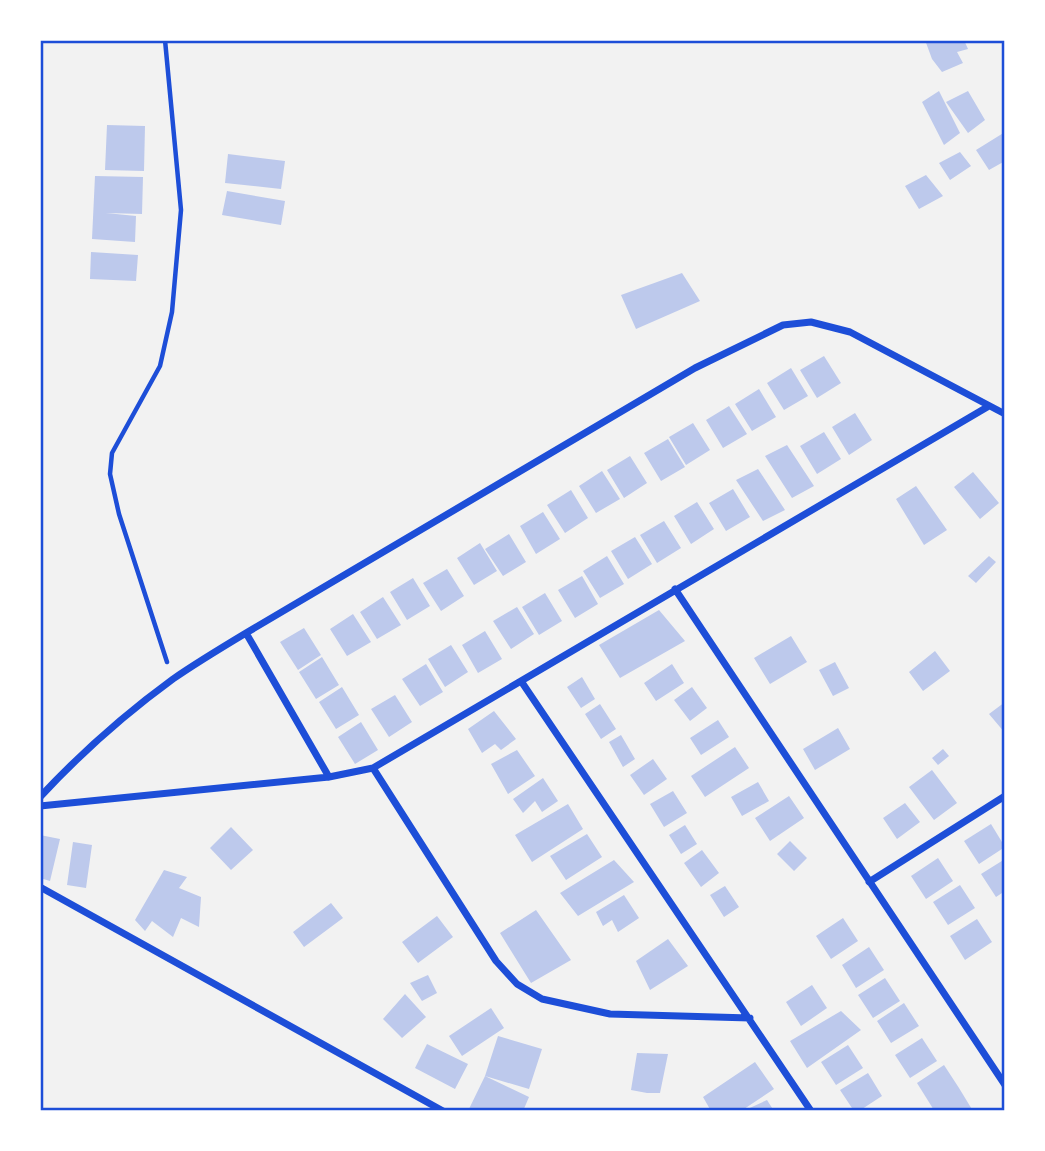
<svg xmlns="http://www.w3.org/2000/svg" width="1045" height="1151" font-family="Jost,sans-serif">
<rect width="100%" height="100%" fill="#f2f2f2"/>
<path fill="#bdc9ec" d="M925 40H964L968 49 957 52 963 63 942 72 932 59Z
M939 91 960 133 944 145 922 102Z
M968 91 985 120 968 133 946 102Z
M107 125 145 126 144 171 105 170Z
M1005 132V161L989 170 976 150Z
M960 152 971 166 950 180 939 163Z
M228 154 285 161 281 189 225 183Z
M926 175 943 196 919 209 905 186Z
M95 176 143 177 142 214 106 213 136 216 135 242 92 239Z
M227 191 285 201 281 225 222 215Z
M91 252 138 255 136 281 90 279Z
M682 273 700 301 636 329 621 295Z
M824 356 841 383 817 398 800 370Z
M791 368 808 396 784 410 767 383Z
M759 389 776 417 752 431 735 404Z
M729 406 747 434 723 448 706 420Z
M855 413 872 440 849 455 832 427Z
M693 423 710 450 686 465 669 437Z
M824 432 841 459 817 474 800 446Z
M668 439 685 467 661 481 644 453Z
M787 445 814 486 792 498 765 456Z
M630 456 647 483 624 498 607 470Z
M758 469 785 510 763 521 736 480Z
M602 471 620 499 596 513 579 486Z
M973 472 999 503 980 519 954 487Z
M916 486 947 530 924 545 896 499Z
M733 489 750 517 726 531 709 503Z
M571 490 588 518 565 533 547 505Z
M697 502 714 529 691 544 674 516Z
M543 512 560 539 536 554 520 526Z
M664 521 681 548 657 563 640 535Z
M509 534 526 562 503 576 485 549Z
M635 537 652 564 628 579 611 551Z
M480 543 497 571 474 585 457 558Z
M607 556 624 584 600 598 583 571Z
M989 556 996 562 976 583 968 576Z
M447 569 464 596 441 611 423 583Z
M582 576 598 604 575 618 558 590Z
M413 578 430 606 407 620 390 592Z
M545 593 562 621 539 635 522 607Z
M383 597 401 625 377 639 360 612Z
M517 607 534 634 511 649 493 621Z
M659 610 685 641 620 678 599 645Z
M353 614 371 642 347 656 330 629Z
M304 628 321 655 298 670 280 642Z
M485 631 502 659 478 673 462 645Z
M791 636 807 662 770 684 754 658Z
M451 645 468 672 445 687 428 659Z
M935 651 950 671 923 691 909 672Z
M322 657 339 685 316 699 299 672Z
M835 662 849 688 833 696 819 670Z
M426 664 443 692 420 706 402 679Z
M672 664 684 683 656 701 644 683Z
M582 677 595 699 581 708 567 687Z
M342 687 359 715 336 729 319 702Z
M692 687 707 708 690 721 674 700Z
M395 695 412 722 389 737 371 709Z
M1005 702V733L989 714Z
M600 704 616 729 601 739 585 714Z
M494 711 516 739 501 750 495 744 482 753 468 729Z
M718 720 729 737 701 755 690 738Z
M361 722 378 750 355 764 338 737Z
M838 728 850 749 815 770 803 749Z
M621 735 635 759 623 767 609 742Z
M735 747 749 768 705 797 691 776Z
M943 749 949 756 938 765 932 758Z
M517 750 535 776 508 794 491 764Z
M653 759 667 779 644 795 630 775Z
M932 770 957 803 934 820 909 787Z
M543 778 558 801 542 812 535 801 523 813 513 799Z
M758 782 769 801 742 816 731 797Z
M673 791 687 813 664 827 650 804Z
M789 796 804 818 770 841 755 818Z
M905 803 920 822 897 839 883 818Z
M568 804 583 829 532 862 515 835Z
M991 824 1005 847 979 864 964 841Z
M685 825 697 844 681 854 669 835Z
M231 827 253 850 231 870 210 848Z
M587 834 602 857 566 880 550 856Z
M40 835 60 839 50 881 40 878Z
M790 841 807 858 794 871 777 854Z
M73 842 92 845 86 888 67 885Z
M702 850 719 873 701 887 684 863Z
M938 858 953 881 926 899 911 876Z
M1005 859V891L996 897 981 874Z
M614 860 634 882 578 916 560 893Z
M164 870 187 877 179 888 201 897 199 927 181 918 173 937 152 921 145 931 135 920Z
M960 885 975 908 948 925 933 902Z
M725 886 739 907 724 917 710 895Z
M624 895 639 918 618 932 612 920 603 926 596 912Z
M331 903 343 918 304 947 293 932Z
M536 910 571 960 531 983 500 933Z
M437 916 453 937 418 963 402 942Z
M843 918 858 941 831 959 816 936Z
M977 919 992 942 965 960 950 936Z
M668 939 688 966 650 990 636 961Z
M869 947 884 970 856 988 842 965Z
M428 975 437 993 422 1001 410 983Z
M885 978 900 1001 873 1018 858 995Z
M812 985 827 1008 801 1026 786 1002Z
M405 994 426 1017 402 1038 383 1019Z
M904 1003 919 1026 891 1043 877 1021Z
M491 1008 504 1028 462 1056 449 1036Z
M841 1011 861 1030 807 1068 790 1041Z
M498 1036 542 1049 529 1089 485 1076Z
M922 1038 937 1061 910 1078 895 1055Z
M427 1044 468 1064 455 1089 415 1068Z
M848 1045 863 1068 836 1085 821 1062Z
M637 1053 668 1054 660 1093H647L631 1090Z
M755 1062 774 1089 741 1111H711L703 1097Z
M944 1065 959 1088 973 1111H934L932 1107 917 1083Z
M868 1073 882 1096 859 1111H854L840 1090Z
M485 1076 529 1097 523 1111H468Z
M767 1100 774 1111H743Z"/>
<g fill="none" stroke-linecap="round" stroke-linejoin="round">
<path stroke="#1d4ed8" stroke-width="4.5" d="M165 40 181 210 172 312 160 366 112 453 110 474 119 514 167 662"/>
<path stroke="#1d4ed8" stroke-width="7" d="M675 589 1005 1085
M246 633 329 777
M521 681 811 1111
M373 768 496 961 517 984 542 999 610 1014 750 1018
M40 797C80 754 125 714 173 679 196 663 221 648 246 633L695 368 783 325 811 322 850 332 1005 414
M40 806 329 777 373 768 989 406
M869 882 1005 796
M40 887 443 1111"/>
</g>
<rect width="1045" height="1151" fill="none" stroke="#ffffff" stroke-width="84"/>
<rect x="42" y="42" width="961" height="1067" fill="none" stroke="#1d4ed8" stroke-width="2.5"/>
</svg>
